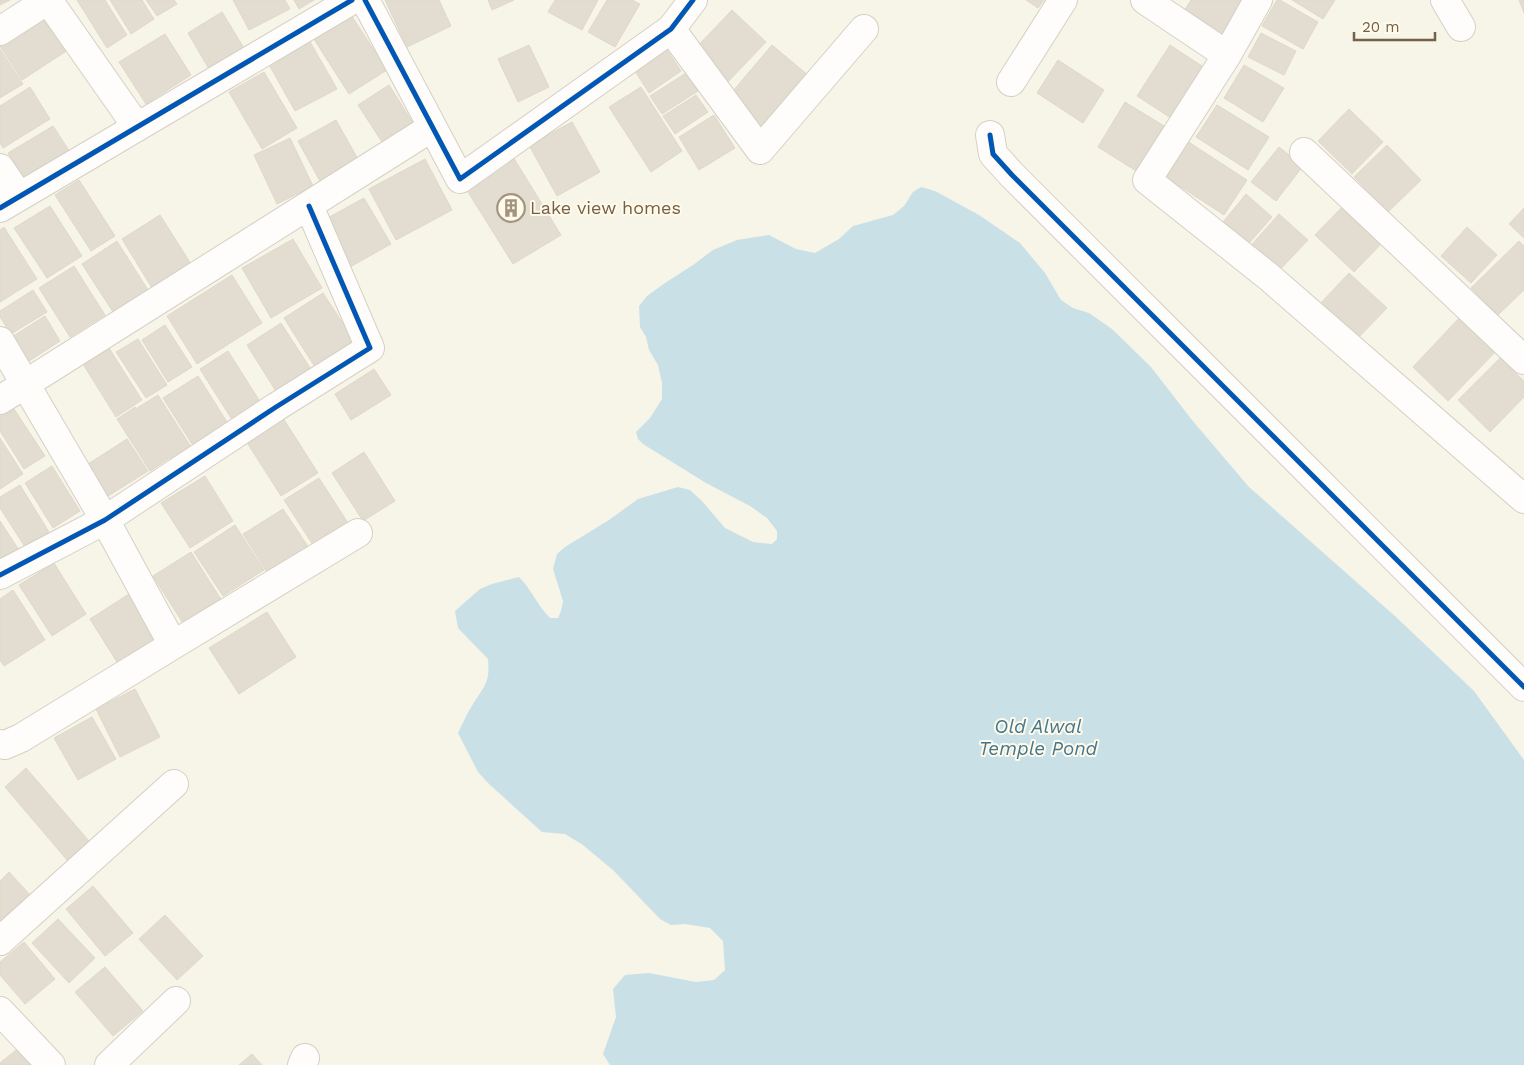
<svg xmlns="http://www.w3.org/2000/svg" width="1524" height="1065" font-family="'Work Sans',sans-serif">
<rect width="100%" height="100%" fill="#f7f4e8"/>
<path fill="#cae0e7" d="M921 187 935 191 979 215 1020 243 1045 273 1061 300 1073 308 1089 313 1112 329 1151 367 1192 420 1249 487 1396 617 1474 691 1524 760V1065H610L603 1054 616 1017 613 989 625 975 649 973 696 982 714 980 725 970 723 941 710 928 685 924 671 925 660 919 614 871 583 845 565 834 542 832 489 784 478 772 458 733C463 723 467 713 473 704 485 685 490 683 488 659L458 628 455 611 480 589 492 584 519 577C531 589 538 606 550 618H558L561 611 563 601 553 569 557 554 565 547 609 520 638 499 678 487 690 490 702 501 725 528 753 542 772 544 777 539V531L767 518 750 506 706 483 643 444 638 439 636 432 650 418 662 399V383L658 365 649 350 646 337 640 327 639 306 647 296 665 283 693 265 713 250 737 240 769 235 796 249 815 253 839 239 853 226 893 215 904 206 913 192Z"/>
<path fill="#e3dcd0" stroke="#e0d8ca" d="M0 0H10L0 5Z
M77 0H105L127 35 107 48Z
M110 0H142L154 19 131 34Z
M146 0H174L177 4 157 16Z
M233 0H285L290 9 249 30Z
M294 0H314L299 9Z
M385 0H439L451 26 407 47Z
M488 0H514L492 10Z
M555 0H598L582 30 548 12Z
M607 0H632L640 4 615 47 588 32Z
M1026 0H1044L1038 8Z
M1191 0H1247L1224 36 1184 11Z
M1277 0H1280L1318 22 1303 49 1262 26Z
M1292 0H1335L1323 19Z
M1519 0H1524V13Z
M732 10 766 42 725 85 691 53Z
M44 12 68 50 22 80 0 46V39Z
M222 12 244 48 209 69 188 33Z
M349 12 387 70 349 94 312 36Z
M1261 33 1296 51 1284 75 1248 57Z
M165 34 191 75 146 104 119 62Z
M309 40 337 89 295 111 268 63Z
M529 45 549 87 518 102 498 59Z
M772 45 809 76 764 129 727 98Z
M1170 45 1205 68 1171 118 1137 96Z
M0 49 23 84 0 98Z
M667 50 681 71 649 93 635 71Z
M1058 60 1104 90 1083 123 1037 93Z
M1244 65 1284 88 1263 122 1224 98Z
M264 72 297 128 262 149 229 92Z
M686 73 698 91 662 114 650 96Z
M389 85 415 126 384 145 358 105Z
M30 87 50 119 3 148 0 143V106Z
M641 87 682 151 651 172 609 107Z
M696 95 708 112 675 134 663 116Z
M1125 102 1169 129 1141 174 1098 147Z
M1217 105 1269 137 1248 170 1196 137Z
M1349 109 1383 142 1352 174 1318 141Z
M714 115 735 148 699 170 679 137Z
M336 120 359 161 321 183 298 141Z
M572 122 600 172 557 196 529 145Z
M53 126 72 155 27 183 8 153Z
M290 138 313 186 277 204 254 155Z
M1187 141 1247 180 1224 215 1164 176Z
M1387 145 1421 180 1388 212 1354 177Z
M1279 147 1303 166 1276 201 1251 182Z
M510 152 561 235 513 264 461 181Z
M425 159 452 210 396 240 369 189Z
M79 180 115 236 91 251 55 195Z
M1246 194 1272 217 1244 249 1219 227Z
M364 198 391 244 350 267 324 220Z
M1346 203 1385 240 1354 272 1315 235Z
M50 206 82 256 47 278 14 228Z
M1524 208V238L1509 224Z
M1279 214 1308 240 1274 276 1245 252Z
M160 215 191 264 152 288 122 239Z
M4 227 37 279 0 302V230Z
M1467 227 1497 255 1471 283 1441 256Z
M293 239 322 288 271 318 242 268Z
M117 241 148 290 113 312 82 264Z
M1519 241 1524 246V290L1498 315 1471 288Z
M74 266 105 315 70 337 39 288Z
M1349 273 1387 308 1356 340 1319 305Z
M232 275 262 323 197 364 167 316Z
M33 290 47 312 11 334 0 317V311Z
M323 293 355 342 315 367 284 318Z
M1462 315 1498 349 1448 401 1413 367Z
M45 316 60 341 23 365 7 340Z
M281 323 312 371 277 393 247 345Z
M165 325 192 367 168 382 142 340Z
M138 339 167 385 146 398 116 352Z
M109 348 142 400 116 417 83 364Z
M228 351 259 400 231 418 200 369Z
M1500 358 1524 381V397L1490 432 1458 400Z
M374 369 391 395 351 420 335 394Z
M198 376 227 422 192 444 163 398Z
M158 395 191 447 170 460 137 408Z
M12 406 45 456 24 469 0 431V413Z
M135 407 168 459 150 471 117 419Z
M283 418 318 473 281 496 246 441Z
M0 438 23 474 0 489Z
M127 439 148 471 108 496 88 464Z
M364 452 395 501 363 521 332 473Z
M52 466 80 511 53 528 25 483Z
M205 476 233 521 190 548 161 503Z
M319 478 348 523 313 545 284 500Z
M20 485 49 532 25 547 0 508V497Z
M283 509 309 548 268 574 243 534Z
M0 521 19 550 0 562Z
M235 525 264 570 223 596 194 552Z
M191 552 224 604 186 628 153 576Z
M54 563 86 614 52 636 19 585Z
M13 590 45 640 4 666 0 660V599Z
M129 594 160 642 120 667 90 619Z
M267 612 296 657 239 694 209 648Z
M135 689 160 737 120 757 96 709Z
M92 717 116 759 78 780 54 738Z
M26 768 95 848 73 867 5 787Z
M9 872 32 897 0 927V881Z
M93 886 133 933 105 956 66 909Z
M165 915 203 956 177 980 139 939Z
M58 919 95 958 69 983 32 943Z
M24 942 55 979 25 1004 0 975V962Z
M105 967 143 1011 113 1036 75 992Z
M21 1046 37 1065H0V1063Z
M252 1054 262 1065H239Z"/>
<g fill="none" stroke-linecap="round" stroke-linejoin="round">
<defs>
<path id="street" d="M48 0 137 127
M365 0 460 179 671 29 693 0
M1145 0 1227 55
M1258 0 1227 55 1147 180 1269 277 1524 499
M1445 0 1461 27
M671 29 760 150 864 29
M0 31 48 0
M1011 82 1063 0
M990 135 993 154 1012 175 1524 687
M1304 152 1524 360
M0 168 19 196
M0 208 352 0
M0 341 105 520 173 645 21 738 5 745 0 744
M0 400 431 128
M0 575 105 520 276 407 370 348 309 206
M173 645 358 533
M0 941 174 784
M0 1011 51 1065
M109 1065 176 1001
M302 1065 305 1058"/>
</defs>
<use href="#street" stroke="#d5d0c5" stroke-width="30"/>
<use href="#street" stroke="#fefdfc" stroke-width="28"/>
<defs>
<path id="cycleway" d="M365 0 460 179 671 29 693 0
M990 135 993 154 1012 175 1524 687
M0 208 352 0
M0 575 105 520 276 407 370 348 309 206"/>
</defs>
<use href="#cycleway" stroke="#fffae9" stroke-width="8"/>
<use href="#cycleway" stroke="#0057b8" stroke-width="5"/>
</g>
<defs>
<symbol id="building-ring" viewBox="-11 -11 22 22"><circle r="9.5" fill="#fffae9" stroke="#a29480" stroke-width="1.5"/><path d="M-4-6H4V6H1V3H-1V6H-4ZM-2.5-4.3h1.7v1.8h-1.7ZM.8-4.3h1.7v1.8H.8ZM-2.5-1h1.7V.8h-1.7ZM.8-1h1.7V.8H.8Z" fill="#a29480"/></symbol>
</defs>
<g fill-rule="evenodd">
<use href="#building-ring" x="495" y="192" width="32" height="32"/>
</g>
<g text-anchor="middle" stroke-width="4" stroke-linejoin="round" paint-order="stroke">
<g font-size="18" fill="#756048" stroke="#fffae9" text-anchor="start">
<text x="530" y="214">Lake view homes</text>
</g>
<g font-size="19" font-style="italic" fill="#437791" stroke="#fffae9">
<text x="1038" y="733">Old Alwal<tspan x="1038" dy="22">Temple Pond</tspan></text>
</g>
</g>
<path d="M1354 32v8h81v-8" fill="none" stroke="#756048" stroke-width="2.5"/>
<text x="1362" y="32" font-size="15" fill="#756048" stroke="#fffae9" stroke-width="4" paint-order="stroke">20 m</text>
</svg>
